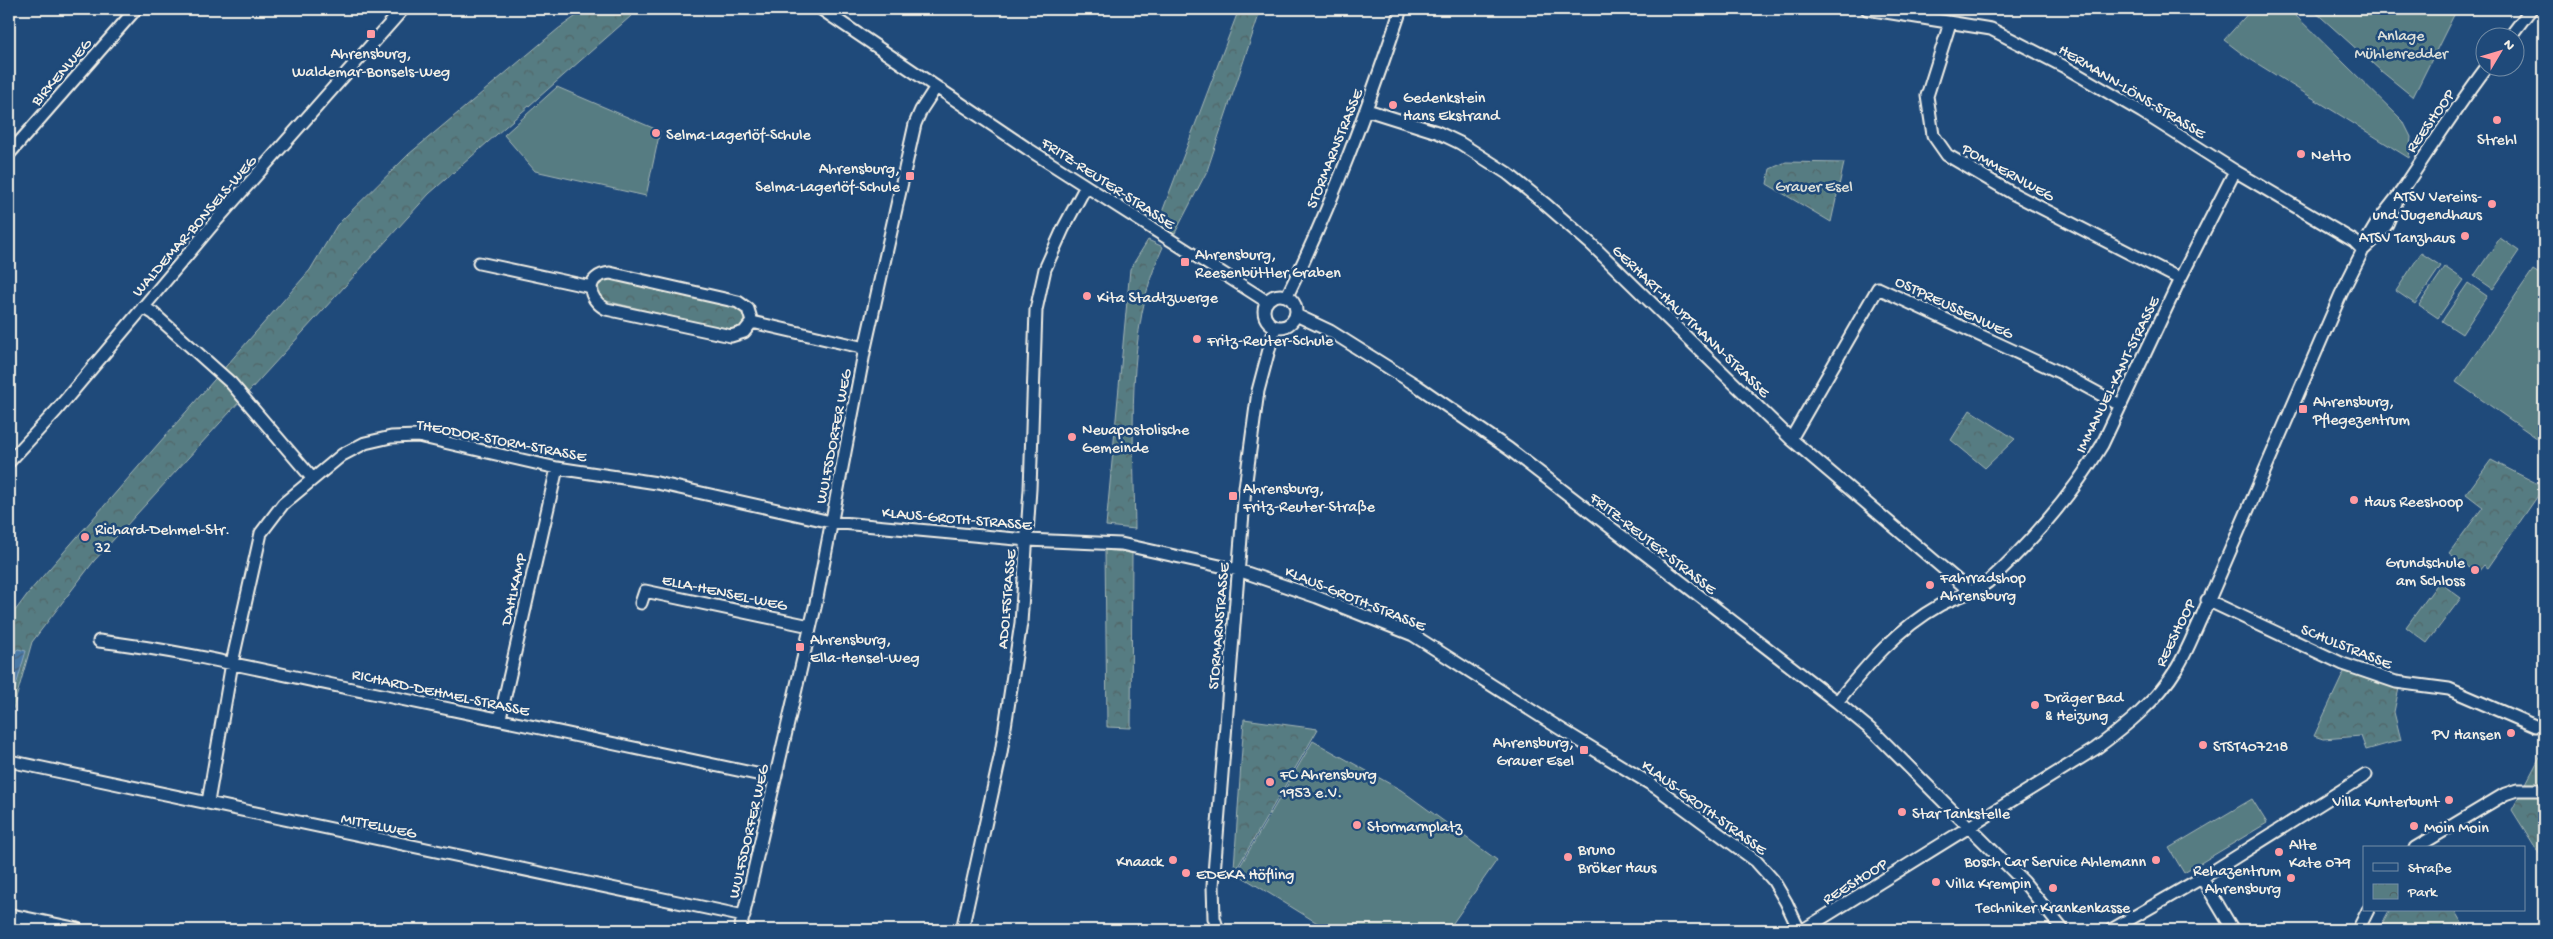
<svg xmlns="http://www.w3.org/2000/svg" width="2553" height="939" font-family="'Gochi Hand',sans-serif">
<defs>
<pattern id="park-crowns" width="20" height="18" patternUnits="userSpaceOnUse" patternTransform="scale(1.25)"><rect width="20" height="18" fill="#567c82"/><path d="M2 6a3 3 0 1 1 6 0M12 15a3 3 0 1 1 6 0" fill="none" stroke="#506567"/></pattern>
<pattern id="water-waves" width="16" height="10" patternUnits="userSpaceOnUse" patternTransform="scale(1.25)"><rect width="16" height="10" fill="#4978a5"/><path d="M0 5q4-4 8 0t8 0" fill="none" stroke="#49627a"/></pattern>
</defs>
<rect width="100%" height="100%" fill="#1f4a7a"/>
<filter id="ink" filterUnits="userSpaceOnUse"><feTurbulence type="fractalNoise" baseFrequency=".02" numOctaves="2"/><feDisplacementMap in="SourceGraphic" scale="10" xChannelSelector="R" yChannelSelector="G"/><feConvolveMatrix kernelMatrix="1 2 1 2 8 2 1 2 1" color-interpolation-filters="sRGB"/></filter>
<g filter="url(#ink)">
<path fill="#567c82" stroke="#a5b6b5" d="M2252 9H2289L2403 121 2411 137 2409 158 2245 56 2224 40Z
M2312 9H2457L2413 97 2381 71Z
M557 87 660 131 646 196 535 171 504 135Z
M2500 238 2519 251 2493 289 2474 276Z
M2421 253 2441 266 2415 304 2396 291Z
M2445 267 2464 280 2438 318 2419 305Z
M2533 270 2544 277V443L2456 382Z
M2468 283 2487 296 2462 334 2442 321Z
M1313 741 1401 790 1497 860 1448 930H1316L1319 924 1236 873Z
M2252 799 2267 823 2184 873 2169 848Z"/>
<path fill="url(#park-crowns)" stroke="#a5b6b5" d="M586 9H639L429 194 94 561 32 642 9 723V619L29 592 310 270 337 225 409 154 558 29Z
M1239 9H1261L1207 171 1173 237 1156 228Z
M1786 162 1844 163 1831 222 1767 184 1770 169Z
M1148 240 1163 247C1124 327 1134 443 1135 529L1106 526 1130 269Z
M608 278 739 307C745 314 746 317 742 326L729 330 602 300 598 286Z
M1970 410 2015 439 1985 468 1951 440Z
M2491 460 2544 487 2488 568 2484 565 2477 573 2449 553 2483 507 2466 494Z
M1105 550 1132 553 1131 728 1107 727Z
M2439 582 2461 598 2427 643 2406 627Z
M2345 670 2399 688 2394 712 2401 740 2366 750 2361 736 2323 739 2314 736Z
M1244 719 1318 729 1237 868H1234Z
M2544 749V861L2512 810Z
M2390 910H2454L2466 930H2379Z"/>
<path fill="url(#water-waves)" stroke="#8da8c0" d="M18 649 26 651 9 710V657Z"/>
<g fill="none" stroke-linecap="round" stroke-linejoin="round">
<defs>
<path id="minor" d="M821 9 1028 149 1266 301
M1867 9 1991 29 2063 66 2142 112 2235 171 2354 241 2363 250
M1950 23 1927 96 1933 135 1947 155 2012 193 2180 279
M2509 38 2531 9
M1367 110 1437 132 1460 143 1507 173 1544 203 1591 244 1791 439 1971 592
M9 154 136 9
M2365 246C2373 224 2388 210 2401 192 2429 150 2456 108 2486 68
M479 263 591 287
M610 273 738 302 748 309 752 322 744 332 731 336 606 309C586 298 585 276 610 273Z
M1264 311a16 16 0 1 1 32 0a16 16 0 1 1-32 0Z
M1287 296C1333 203 1368 107 1401 9
M143 307 153 313 231 383 312 478
M1296 315 1330 331 1416 385 1509 449 1837 702 1876 734 2024 882 2063 930
M752 322 865 348
M1791 439 1878 288 2059 372 2120 405
M9 462 56 411 215 222 403 9
M2207 600 2343 664 2396 682 2449 689 2535 726
M641 603 645 591 810 626
M99 641C193 652 284 676 377 694 510 721 642 750 775 778
M1837 702C1868 664 1897 629 1940 605 1956 596 1974 593 1988 582 2031 542 2072 495 2102 445L2180 279 2235 171
M500 718 557 468
M9 761 744 916
M208 802 232 663 261 533 283 504 342 455 365 443 391 437 418 436 557 468 657 483 831 522 1027 540 1121 544 1238 570 1317 597 1413 635 1559 728 1657 788 1756 861 1773 880 1786 902 1799 930
M2415 848 2505 794 2517 790H2544
M2202 878 2233 930
M740 930 816 603 865 348 915 124 921 110 936 87
M962 930 1001 753 1021 623 1030 489 1036 310 1045 269 1063 229 1086 186
M1218 930 1214 918 1213 886 1245 488 1258 391 1275 327
M1803 930 2095 749C2125 727 2157 701 2177 668 2187 652 2194 633 2202 616L2341 294 2363 250 2378 236 2387 224 2400 193
M2111 930 2212 872 2366 775
M2358 930 2368 910"/>
<path id="major" d="M9 916 76 930"/>
</defs>
<use href="#minor" stroke="#f4f1e8" stroke-width="15"/>
<use href="#major" stroke="#f4f1e8" stroke-width="18"/>
<use href="#minor" stroke="#1f4a7a" stroke-width="11"/>
<use href="#major" stroke="#1f4a7a" stroke-width="14"/>
</g>
</g>
<g fill="#ff9aa2" stroke="#1f4a7a" stroke-width="2">
<rect x="366" y="29" width="10" height="10" rx="2.5"/>
<circle cx="1393" cy="105" r="5"/>
<circle cx="2497" cy="120" r="5"/>
<circle cx="656" cy="133" r="5"/>
<circle cx="2301" cy="154" r="5"/>
<rect x="905" y="171" width="10" height="10" rx="2.5"/>
<circle cx="2492" cy="204" r="5"/>
<circle cx="2465" cy="236" r="5"/>
<rect x="1180" y="257" width="10" height="10" rx="2.5"/>
<circle cx="1087" cy="296" r="5"/>
<circle cx="1197" cy="339" r="5"/>
<rect x="2298" y="404" width="10" height="10" rx="2.5"/>
<circle cx="1072" cy="437" r="5"/>
<rect x="1228" y="491" width="10" height="10" rx="2.5"/>
<circle cx="2354" cy="500" r="5"/>
<circle cx="85" cy="537" r="5"/>
<circle cx="2475" cy="570" r="5"/>
<circle cx="1930" cy="585" r="5"/>
<rect x="795" y="642" width="10" height="10" rx="2.5"/>
<circle cx="2035" cy="705" r="5"/>
<circle cx="2511" cy="733" r="5"/>
<circle cx="2203" cy="745" r="5"/>
<rect x="1579" y="745" width="10" height="10" rx="2.5"/>
<circle cx="1270" cy="782" r="5"/>
<circle cx="2449" cy="800" r="5"/>
<circle cx="1902" cy="812" r="5"/>
<circle cx="1357" cy="825" r="5"/>
<circle cx="2414" cy="826" r="5"/>
<circle cx="2279" cy="852" r="5"/>
<circle cx="1568" cy="857" r="5"/>
<circle cx="1173" cy="860" r="5"/>
<circle cx="2156" cy="860" r="5"/>
<circle cx="1186" cy="873" r="5"/>
<circle cx="2291" cy="878" r="5"/>
<circle cx="1936" cy="882" r="5"/>
<circle cx="2053" cy="888" r="5"/>
</g>
<g text-anchor="middle" stroke-width="5" stroke-linejoin="round" paint-order="stroke">
<g font-size="16" fill="#dcdfd9" stroke="#1f4a7a">
<text x="2401" y="40">Anlage<tspan x="2401" dy="18">Mühlenredder</tspan></text>
<text x="1814" y="191">Grauer Esel</text>
</g>
<g font-size="16" fill="#f4f1e8" stroke="#1f4a7a" text-anchor="start">
<text x="371" y="58" text-anchor="middle">Ahrensburg,<tspan x="371" dy="18">Waldemar-Bonsels-Weg</tspan></text>
<text x="1403" y="102">Gedenkstein<tspan x="1403" dy="18">Hans Ekstrand</tspan></text>
<text x="666" y="139">Selma-Lagerlöf-Schule</text>
<text x="2497" y="144" text-anchor="middle">Strehl</text>
<text x="2311" y="160">Netto</text>
<text x="900" y="173" text-anchor="end">Ahrensburg,<tspan x="900" dy="18">Selma-Lagerlöf-Schule</tspan></text>
<text x="2482" y="201" text-anchor="end">ATSV Vereins-<tspan x="2482" dy="18">und Jugendhaus</tspan></text>
<text x="2455" y="242" text-anchor="end">ATSV Tanzhaus</text>
<text x="1195" y="259">Ahrensburg,<tspan x="1195" dy="18">Reesenbüttler Graben</tspan></text>
<text x="1097" y="302">Kita Stadtzwerge</text>
<text x="1207" y="345">Fritz-Reuter-Schule</text>
<text x="2313" y="406">Ahrensburg,<tspan x="2313" dy="18">Pflegezentrum</tspan></text>
<text x="1082" y="434">Neuapostolische<tspan x="1082" dy="18">Gemeinde</tspan></text>
<text x="1243" y="493">Ahrensburg,<tspan x="1243" dy="18">Fritz-Reuter-Straße</tspan></text>
<text x="2364" y="506">Haus Reeshoop</text>
<text x="95" y="534">Richard-Dehmel-Str.<tspan x="95" dy="18">32</tspan></text>
<text x="2465" y="567" text-anchor="end">Grundschule<tspan x="2465" dy="18">am Schloss</tspan></text>
<text x="1940" y="582">Fahrradshop<tspan x="1940" dy="18">Ahrensburg</tspan></text>
<text x="810" y="644">Ahrensburg,<tspan x="810" dy="18">Ella-Hensel-Weg</tspan></text>
<text x="2045" y="702">Dräger Bad<tspan x="2045" dy="18">&amp; Heizung</tspan></text>
<text x="2501" y="739" text-anchor="end">PV Hansen</text>
<text x="1574" y="747" text-anchor="end">Ahrensburg,<tspan x="1574" dy="18">Grauer Esel</tspan></text>
<text x="2213" y="751">STST407218</text>
<text x="1280" y="779">FC Ahrensburg<tspan x="1280" dy="18">1953 e.V.</tspan></text>
<text x="2439" y="806" text-anchor="end">Villa Kunterbunt</text>
<text x="1912" y="818">Star Tankstelle</text>
<text x="1367" y="831">Stormarnplatz</text>
<text x="2424" y="832">Moin Moin</text>
<text x="2289" y="849">Alte<tspan x="2289" dy="18">Kate 079</tspan></text>
<text x="1578" y="854">Bruno<tspan x="1578" dy="18">Bröker Haus</tspan></text>
<text x="1163" y="866" text-anchor="end">Knaack</text>
<text x="2146" y="866" text-anchor="end">Bosch Car Service Ahlemann</text>
<text x="2281" y="875" text-anchor="end">Rehazentrum<tspan x="2281" dy="18">Ahrensburg</tspan></text>
<text x="1196" y="879">EDEKA Höfling</text>
<text x="1946" y="888">Villa Krempin</text>
<text x="2053" y="912" text-anchor="middle">Techniker Krankenkasse</text>
</g>
<g font-size="16" fill="#f4f1e8" stroke="#1f4a7a">
<text transform="translate(60 71) rotate(-49)" y="6">BIRKENWEG</text>
<text transform="translate(2133 90) rotate(31)" y="6">HERMANN-LÖNS-STRASSE</text>
<text transform="translate(2429 120) rotate(-55)" y="6">REESHOOP</text>
<text transform="translate(1333 148) rotate(-68)" y="6">STORMARNSTRASSE</text>
<text transform="translate(2009 171) rotate(29)" y="6">POMMERNWEG</text>
<text transform="translate(1109 182) rotate(33)" y="6">FRITZ-REUTER-STRASSE</text>
<text transform="translate(193 225) rotate(-49)" y="6">WALDEMAR-BONSELS-WEG</text>
<text transform="translate(1955 306) rotate(25)" y="6">OSTPREUSSENWEG</text>
<text transform="translate(1692 320) rotate(44)" y="6">GERHART-HAUPTMANN-STRASSE</text>
<text transform="translate(2116 374) rotate(-64)" y="6">IMMANUEL-KANT-STRASSE</text>
<text transform="translate(832 436) rotate(-79)" y="6">WULFSDORFER WEG</text>
<text transform="translate(502 439) rotate(11)" y="6">THEODOR-STORM-STRASSE</text>
<text transform="translate(957 517) rotate(5)" y="6">KLAUS-GROTH-STRASSE</text>
<text transform="translate(1654 542) rotate(38)" y="6">FRITZ-REUTER-STRASSE</text>
<text transform="translate(512 589) rotate(-77)" y="6">DAHLKAMP</text>
<text transform="translate(725 591) rotate(12)" y="6">ELLA-HENSEL-WEG</text>
<text transform="translate(1356 597) rotate(22)" y="6">KLAUS-GROTH-STRASSE</text>
<text transform="translate(1005 599) rotate(-85)" y="6">ADOLFSTRASSE</text>
<text transform="translate(1217 626) rotate(-85)" y="6">STORMARNSTRASSE</text>
<text transform="translate(2174 632) rotate(-64)" y="6">REESHOOP</text>
<text transform="translate(2347 645) rotate(22)" y="6">SCHULSTRASSE</text>
<text transform="translate(441 691) rotate(12)" y="6">RICHARD-DEHMEL-STRASSE</text>
<text transform="translate(1705 806) rotate(36)" y="6">KLAUS-GROTH-STRASSE</text>
<text transform="translate(379 824) rotate(12)" y="6">MITTELWEG</text>
<text transform="translate(747 831) rotate(-77)" y="6">WULFSDORFER WEG</text>
<text transform="translate(1854 880) rotate(-32)" y="6">REESHOOP</text>
</g>
</g>
<rect width="2553" height="939" fill="none" stroke="#1f4a7a" stroke-width="30"/>
<rect x="15" y="15" width="2523" height="909" fill="none" stroke="#f4f1e8" stroke-width="2" filter="url(#ink)"/>
<rect x="2363" y="846" width="162" height="65" fill="#1f4a7a" stroke="#748da6"/>
<rect x="2373" y="863" width="25" height="8" fill="#1f4a7a" stroke="#748da6"/>
<text x="2408" y="872" font-size="15" fill="#f4f1e8">Straße</text>
<rect x="2373" y="884" width="25" height="15" fill="url(#park-crowns)" stroke="#748da6"/>
<text x="2408" y="896" font-size="15" fill="#f4f1e8">Park</text>
<g transform="translate(2500 52) rotate(52)"><circle r="24" fill="#1f4a7a" stroke="#748da6"/>
<path d="M0-4L9 19L0 12L-9 19Z" fill="#ff9aa2"/>
<text y="-8" font-size="14" font-weight="bold" text-anchor="middle" fill="#f4f1e8">N</text>
</g>
</svg>
